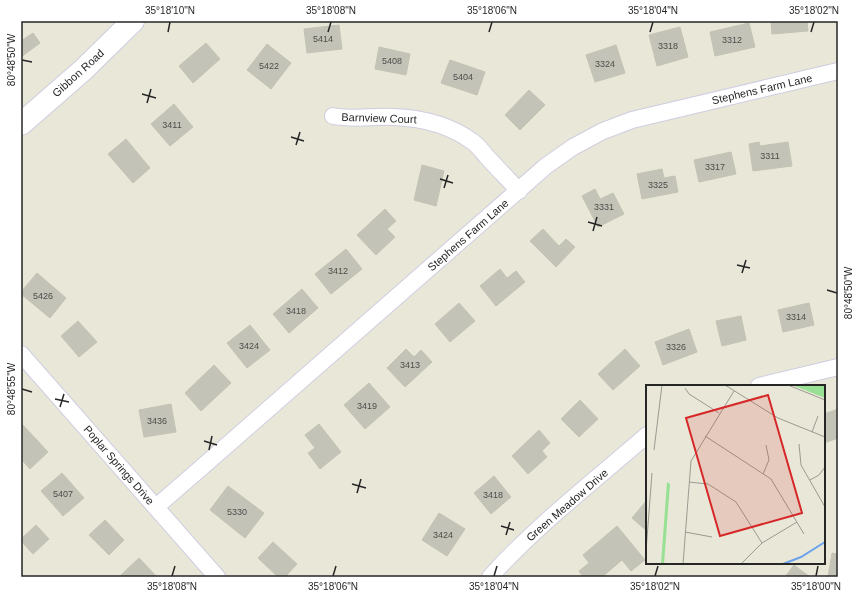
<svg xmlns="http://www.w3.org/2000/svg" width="859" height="598" font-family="Arial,sans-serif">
<rect width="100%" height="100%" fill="#e9e7d8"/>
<path fill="#c4c3b8" stroke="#c4c3b2" d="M771 21H807L808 31 772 34Z
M749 23 755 47 715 56 710 32Z
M339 25 342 49 307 53 304 29Z
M680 27 688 57 657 66 649 35Z
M33 33 40 43 21 57V41Z
M206 43 220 59 193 83 179 66Z
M267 44 291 63 271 89 247 70Z
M616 45 625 73 595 82 586 55Z
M379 47 410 54 406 75 375 69Z
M450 60 485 72 477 95 441 83Z
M529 90 545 105 520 130 505 115Z
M174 104 193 127 170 146 151 124Z
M126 139 150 168 133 183 108 154Z
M759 142 760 146 788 142 792 166 753 171 749 144Z
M731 152 736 174 699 182 694 160Z
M422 165 444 171 436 206 414 200Z
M662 169 664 178 675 176 678 192 642 199 637 174Z
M595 189 600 199 613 193 624 214 598 227 582 196Z
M385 209 396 221 387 229 395 237 376 255 357 235Z
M543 229 559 246 566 239 575 247 556 267 530 241Z
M346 249 362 269 331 294 315 274Z
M500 269 507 278 516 271 525 282 496 306 480 286Z
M37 273 66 298 50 318 21 294V292Z
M302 289 318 308 289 333 273 314Z
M459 303 475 321 450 342 435 324Z
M809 303 814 325 783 332 778 310Z
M741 316 746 340 722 346 716 321Z
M78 321 97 342 79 357 61 336Z
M250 325 270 350 247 368 227 343Z
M689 329 697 352 663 365 655 342Z
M406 349 414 357 421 350 432 362 405 387 387 368Z
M625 349 640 366 613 390 598 374Z
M214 365 231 383 201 411 185 393Z
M369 383 390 407 365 429 344 405Z
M580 400 598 419 579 437 561 419Z
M171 404 176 432 144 437 139 410Z
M838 409V438L824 443V414Z
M21 423 48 452 30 469 21 459Z
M319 424 341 452 320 469 308 453 315 448 305 435Z
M539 430 550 443 542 451 547 457 528 474 512 456Z
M62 473 84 498 63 516 41 491Z
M494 476 511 497 491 514 474 493Z
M228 486 264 513 245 538 210 510Z
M647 500V531L632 518Z
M439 513 465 529 447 556 422 540Z
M105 520 124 540 109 555 89 535Z
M36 525 49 539 33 554 21 541V539Z
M617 526 645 560 631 571 622 560 602 577H583L579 571 589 563 583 555Z
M273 542 297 564 285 577H278L258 558Z
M832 553 838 554V577H828Z
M139 558 157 577H123L121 575Z
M794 565 810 577H785Z"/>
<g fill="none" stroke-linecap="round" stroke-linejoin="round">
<defs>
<path id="street" d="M333 116C355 120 372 116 393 117 421 118 450 125 473 142 479 146 483 153 488 158 498 169 509 180 519 191
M21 354 217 577
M759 386 838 367
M156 507 209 461 546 166 573 147 603 131 632 120 838 71
M490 577C537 525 594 481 647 435"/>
<path id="secondary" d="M21 124 83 70 133 21"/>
</defs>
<use href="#street" stroke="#cfcde0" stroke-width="18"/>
<use href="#secondary" stroke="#cfcde0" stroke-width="24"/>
<use href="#street" stroke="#fff" stroke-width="16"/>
<use href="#secondary" stroke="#fff" stroke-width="22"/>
</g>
<path fill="none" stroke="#262626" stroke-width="1.5" d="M168 32 170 22M328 32 331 22M489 32 492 22M650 32 653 22M811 32 814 22M22 60 32 62M142 94 156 98M147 103 151 89M291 137 304 141M296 145 300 132M440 179 453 183M444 188 448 175M588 222 602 226M593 231 597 217M737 265 750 268M742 273 746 260M827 290 837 293M22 389 32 392M55 399 69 402M60 407 64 394M204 441 217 445M209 450 212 436M352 484 366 488M357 493 361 479M501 526 514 530M506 535 510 522M172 576 175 566M333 576 336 566M494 576 497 566M655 576 658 566M816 576 818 566"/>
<g text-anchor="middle" stroke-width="3" stroke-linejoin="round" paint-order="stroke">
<g font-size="9" fill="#4e4d4a">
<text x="323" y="42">5414</text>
<text x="732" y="43">3312</text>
<text x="668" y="49">3318</text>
<text x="392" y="64">5408</text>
<text x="605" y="67">3324</text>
<text x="269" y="69">5422</text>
<text x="463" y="80">5404</text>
<text x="172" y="128">3411</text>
<text x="770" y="159">3311</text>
<text x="715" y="170">3317</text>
<text x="658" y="188">3325</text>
<text x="604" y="210">3331</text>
<text x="338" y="274">3412</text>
<text x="43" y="299">5426</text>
<text x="296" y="314">3418</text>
<text x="796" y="320">3314</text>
<text x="249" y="349">3424</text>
<text x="676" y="350">3326</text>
<text x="410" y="368">3413</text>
<text x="367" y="409">3419</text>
<text x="157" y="424">3436</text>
<text x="63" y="497">5407</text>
<text x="493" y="498">3418</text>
<text x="237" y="515">5330</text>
<text x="443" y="538">3424</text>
</g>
<g font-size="11" fill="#262626" stroke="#fff">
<text transform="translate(78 73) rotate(-42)" y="4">Gibbon Road</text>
<text transform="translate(762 89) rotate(-13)" y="4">Stephens Farm Lane</text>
<text transform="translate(379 118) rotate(2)" y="4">Barnview Court</text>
<text transform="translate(468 235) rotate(-41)" y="4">Stephens Farm Lane</text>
<text transform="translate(119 465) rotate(49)" y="4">Poplar Springs Drive</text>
<text transform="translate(567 505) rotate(-41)" y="4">Green Meadow Drive</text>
</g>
</g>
<g transform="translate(646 385)">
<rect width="179" height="179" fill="#e9e7d8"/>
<path d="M146 0H179V13ZM21 97 24 99 18 179H15Z" fill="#98e094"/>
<path fill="none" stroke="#6ba4eb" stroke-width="2" d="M137 179 155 172 179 157"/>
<path fill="none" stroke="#9b9a91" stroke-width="1" d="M79 0 132 33 179 52M142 0 179 15M39 3 43 9 73 28M166 47 172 31M59 51 125 94 158 149M153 59 155 80 179 122M8 65 16 0M117 89 123 75 120 60M164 95 173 90 179 82M43 97 62 99 90 117 116 158M39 147 66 152M0 166 6 88M37 179 45 76 88 6M95 179 116 158 151 137"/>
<path fill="#d62828" fill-opacity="0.15" stroke="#d62828" stroke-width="2" d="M122 10 156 128 74 151 40 33Z"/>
<rect width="179" height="179" fill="none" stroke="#262626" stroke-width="2"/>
</g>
<rect width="859" height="598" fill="none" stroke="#ffffff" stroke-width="44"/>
<rect x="22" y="22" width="815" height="554" fill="none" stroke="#262626" stroke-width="1.5"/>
<g font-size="10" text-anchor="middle" fill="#262626">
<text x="170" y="14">35°18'10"N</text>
<text x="331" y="14">35°18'08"N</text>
<text x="492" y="14">35°18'06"N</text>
<text x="653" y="14">35°18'04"N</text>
<text x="814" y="14">35°18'02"N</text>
<text transform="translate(11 60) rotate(-90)" y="4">80°48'50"W</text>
<text transform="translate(848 293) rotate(-90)" y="4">80°48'50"W</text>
<text transform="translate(11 389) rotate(-90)" y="4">80°48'55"W</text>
<text x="172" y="590">35°18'08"N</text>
<text x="333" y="590">35°18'06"N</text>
<text x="494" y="590">35°18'04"N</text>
<text x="655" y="590">35°18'02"N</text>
<text x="816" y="590">35°18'00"N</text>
</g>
</svg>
